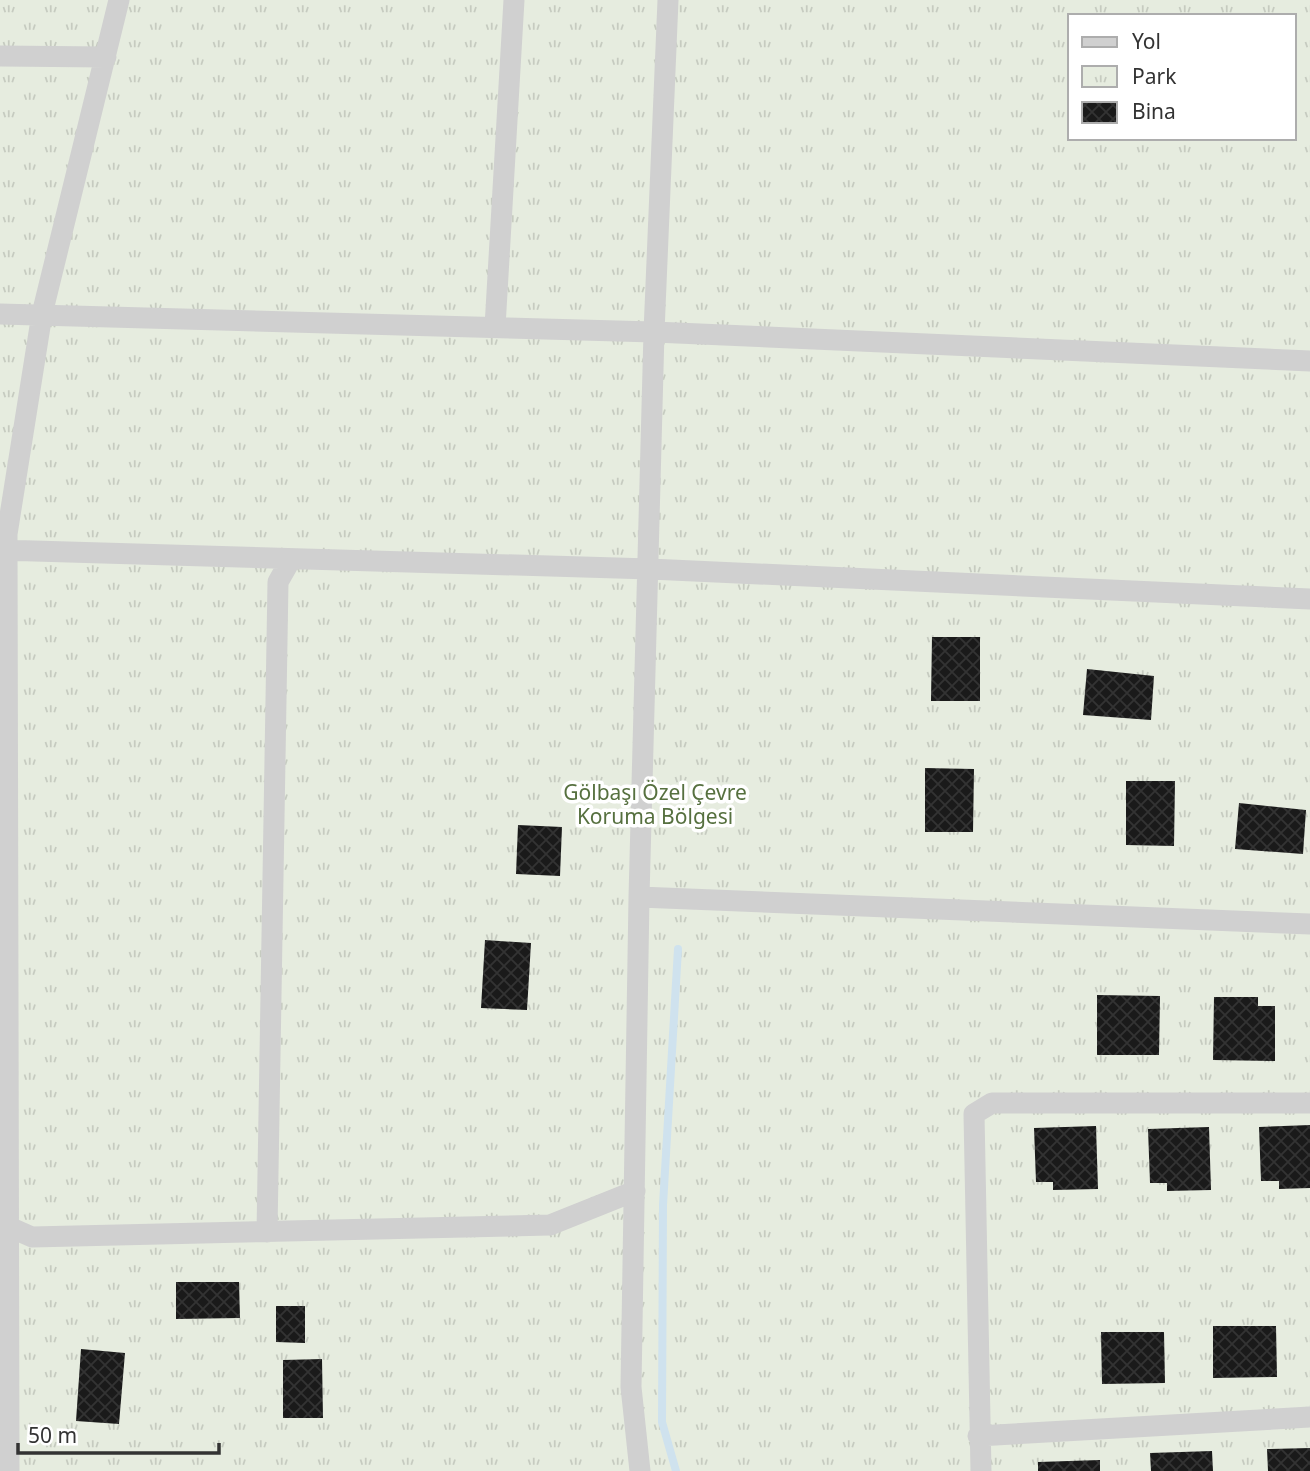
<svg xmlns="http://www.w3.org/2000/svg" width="1310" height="1471" font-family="'Noto Sans',sans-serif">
<defs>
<pattern id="park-tufts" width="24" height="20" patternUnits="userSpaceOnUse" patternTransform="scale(1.75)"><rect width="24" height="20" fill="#e6ecdf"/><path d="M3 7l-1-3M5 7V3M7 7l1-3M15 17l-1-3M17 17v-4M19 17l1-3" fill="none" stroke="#c6cbc0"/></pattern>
<pattern id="building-cross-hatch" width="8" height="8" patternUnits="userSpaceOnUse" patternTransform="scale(1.75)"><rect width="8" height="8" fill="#1a1a1a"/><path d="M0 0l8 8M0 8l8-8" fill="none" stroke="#333"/></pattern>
</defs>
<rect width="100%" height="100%" fill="#fff"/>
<path fill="url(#park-tufts)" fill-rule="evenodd" d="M0 0H1310V1471H0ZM1070 16H1294V138H1070Z"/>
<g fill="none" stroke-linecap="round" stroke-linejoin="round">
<path stroke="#cfe2ee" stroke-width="8" d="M676 1471 662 1422 663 1205 678 949"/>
</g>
<path fill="url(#building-cross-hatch)" d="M932 637H980V701H931Z
M1087 669 1154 676 1151 720 1083 715Z
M925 768 974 769 973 832H925Z
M1126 781H1175L1174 846 1126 845Z
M1239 803 1306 810 1303 854 1235 849Z
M518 825 562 827 560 876 516 874Z
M485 940 531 943 527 1010 481 1008Z
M1097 995 1160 996 1159 1055H1097Z
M1214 997H1258V1006H1275V1061L1213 1060Z
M1310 1125V1188L1279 1189V1181H1261L1259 1127Z
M1096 1126 1098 1189 1053 1190V1182H1036L1034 1128Z
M1209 1127 1211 1190 1167 1191V1183H1150L1148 1129Z
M176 1282H239L240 1318 176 1319Z
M276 1306H305V1343L276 1342Z
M1213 1326H1276L1277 1377 1213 1378Z
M1101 1332H1164L1165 1383 1102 1384Z
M81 1349 125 1353 119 1424 76 1421Z
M322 1359 323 1418H283V1360Z
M1310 1448V1471H1268L1267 1449Z
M1212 1451 1213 1471H1151L1150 1453Z
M1100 1460V1471H1038V1462Z"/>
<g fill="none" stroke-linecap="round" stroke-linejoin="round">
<path stroke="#d0d0d0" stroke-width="21" d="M0 56 106 57
M0 314 654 332 1310 361
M495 327 514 0
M0 550 650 569 1310 599
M639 897 1310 924
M7 1226 32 1237 550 1225 635 1191
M267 1232 278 582 291 559
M978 1436 1310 1417
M9 1471 7 534 42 314 119 0
M640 1471 631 1387 639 897 654 332 668 0
M981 1471 974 1114 992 1103H1310"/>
</g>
<g text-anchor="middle" stroke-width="7" stroke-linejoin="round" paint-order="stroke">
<g font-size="21" fill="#56703f" stroke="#fff">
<text x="655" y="800">Gölbaşı Özel Çevre<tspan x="655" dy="24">Koruma Bölgesi</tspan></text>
</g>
</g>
<rect x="1068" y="14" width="228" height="126" fill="#ffffff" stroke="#adadad" stroke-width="2"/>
<rect x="1082" y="37" width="35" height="10" fill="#d0d0d0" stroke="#adadad" stroke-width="2"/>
<text x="1132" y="49" font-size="21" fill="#333333">Yol</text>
<rect x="1082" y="66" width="35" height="21" fill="url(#park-tufts)" stroke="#adadad" stroke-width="2"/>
<text x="1132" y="84" font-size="21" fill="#333333">Park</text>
<rect x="1082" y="102" width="35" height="21" fill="url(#building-cross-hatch)" stroke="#adadad" stroke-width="2"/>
<text x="1132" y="119" font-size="21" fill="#333333">Bina</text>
<path d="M18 1443v10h201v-10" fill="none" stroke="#333333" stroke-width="3.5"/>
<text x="28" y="1443" font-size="21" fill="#333333" stroke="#ffffff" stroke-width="5" paint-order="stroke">50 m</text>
</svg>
